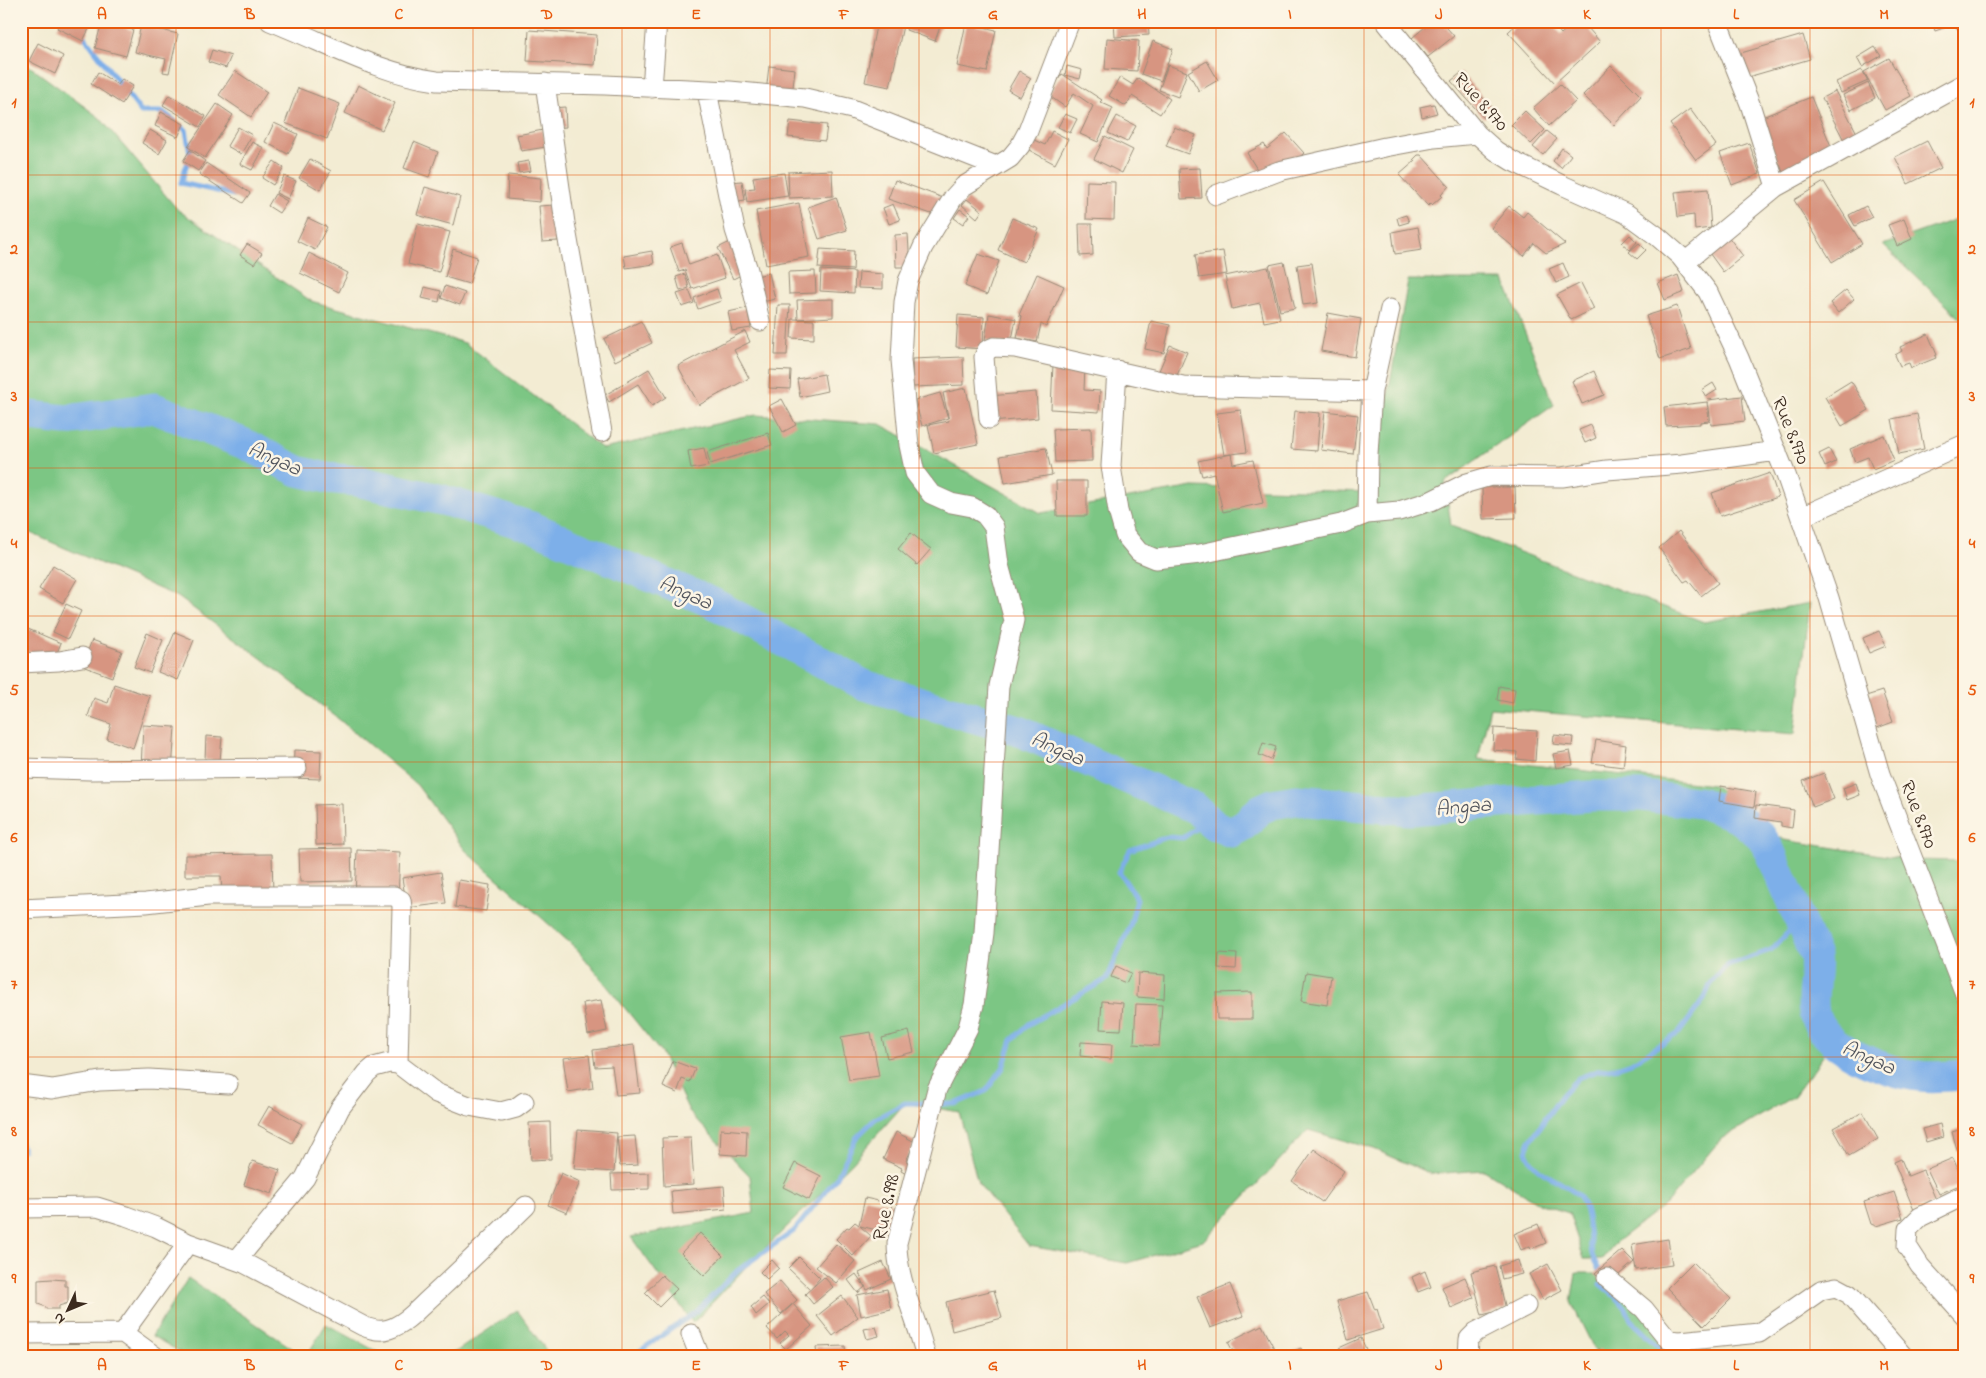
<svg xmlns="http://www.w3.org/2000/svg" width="1986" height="1378" font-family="'Indie Flower',sans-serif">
<rect width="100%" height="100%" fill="#fcf5e5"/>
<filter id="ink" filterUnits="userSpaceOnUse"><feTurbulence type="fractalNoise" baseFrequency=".02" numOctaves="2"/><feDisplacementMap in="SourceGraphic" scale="10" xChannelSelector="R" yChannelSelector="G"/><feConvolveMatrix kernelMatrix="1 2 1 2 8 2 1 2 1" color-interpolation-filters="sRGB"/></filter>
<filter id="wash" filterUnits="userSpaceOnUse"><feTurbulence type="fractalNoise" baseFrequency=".0096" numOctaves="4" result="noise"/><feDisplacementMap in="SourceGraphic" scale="20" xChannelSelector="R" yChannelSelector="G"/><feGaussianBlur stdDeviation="1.12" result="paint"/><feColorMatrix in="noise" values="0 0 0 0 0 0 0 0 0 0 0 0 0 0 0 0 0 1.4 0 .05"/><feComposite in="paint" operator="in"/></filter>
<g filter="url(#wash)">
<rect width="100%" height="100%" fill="#f3ecd3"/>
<path fill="#7bc684" stroke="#5b7851" d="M21 60 100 118 178 210 311 301 465 343 603 449 756 415 880 424 1041 513 1193 487 1371 492 1408 280H1504L1554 405 1445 482 1451 526 1704 622 1810 603 1795 734 1490 708 1478 759 1714 785 1784 840 1913 860 1965 861V1075C1950 1076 1933 1078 1918 1076 1887 1072 1860 1058 1834 1041L1794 1096 1721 1139 1668 1202 1616 1242 1602 1259H1584L1569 1213 1540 1204 1484 1170 1431 1174 1374 1149 1308 1130 1203 1241 1127 1263 1029 1246 978 1183 959 1112 905 1103 852 1163 743 1270 693 1323 631 1237 754 1213 750 1176 690 1113 662 1054 578 950 465 850 417 785 335 716 265 661 178 597 21 529Z
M1965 216V323L1883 245Z
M1576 1273H1597L1630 1300 1680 1357H1598L1571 1302Z
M188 1278 305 1357H189L152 1336Z
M517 1310 551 1357H443L457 1351Z
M326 1324 387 1357H306Z"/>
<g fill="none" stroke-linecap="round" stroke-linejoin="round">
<path stroke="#7dafe9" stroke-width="5" d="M81 32 141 112H163L186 130 190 153 181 183 234 195
M938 1104H955L986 1091 1003 1068 1012 1040 1029 1024 1107 979 1130 926 1137 899 1119 872 1130 850 1167 837 1183 838 1208 820
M21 1143 23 1150
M1600 1275C1600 1269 1594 1262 1592 1254 1589 1239 1589 1209 1580 1197 1579 1195 1574 1192 1571 1190 1554 1176 1534 1174 1526 1151L1530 1141 1562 1095 1578 1078 1597 1071 1619 1067 1631 1063 1679 1033 1704 999 1711 983 1721 971 1728 965 1771 950 1800 920
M1600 1284 1618 1299 1626 1308 1631 1320 1663 1351 1665 1357
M631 1357 696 1312 738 1270 794 1231 837 1177 856 1138 875 1119 905 1103H929"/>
<path stroke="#7dafe9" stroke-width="31" d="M21 415 66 420 154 408 245 444 298 471 327 478 357 481 443 500 532 527 713 603 864 685 1019 731 1195 808 1214 825 1231 832 1244 825 1261 809 1272 804 1296 800 1410 810 1590 796H1642L1702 803 1738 817 1760 835 1769 849 1815 956C1818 975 1810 994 1814 1013 1822 1048 1887 1073 1919 1076 1933 1078 1950 1076 1965 1075"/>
</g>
<g id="blocks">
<path fill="#d79581" d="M61 21H93L83 41 57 28Z
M102 21 133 30 126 56 95 48Z
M580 21H600V25H580Z
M877 21H904L890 87 865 82Z
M910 21H942L935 41 906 30Z
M1114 21H1148L1149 35 1115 37Z
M1432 21H1441L1454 36 1428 57 1412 38Z
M1520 21H1550L1561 34 1576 21H1582L1600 42 1555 83 1508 32Z
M1932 21H1948L1949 26 1935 31Z
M966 23 996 30 987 72 957 66Z
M141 25 178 34 169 73 163 72 166 59 135 52Z
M529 30 597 35 595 65 527 61Z
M1803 35 1810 59 1748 77 1741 53Z
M1107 38 1139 41 1137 71 1105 69Z
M1153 41 1173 49 1161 81 1141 74Z
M38 43 63 56 55 74 29 61Z
M1875 47 1881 56 1862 67 1857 58Z
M212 50 231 56 226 68 208 62Z
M1889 58 1911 96 1885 110 1864 72Z
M1207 61 1218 80 1199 91 1188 72Z
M1168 65 1187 72 1178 97 1159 90Z
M769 66 795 69 792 96 766 93Z
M1067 66 1082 70 1080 79 1065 75Z
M1611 66 1641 96 1614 125 1583 95Z
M1862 70 1868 81 1841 93 1836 82Z
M235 71 267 92 251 117 219 95Z
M1019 71 1031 78 1020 97 1008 90Z
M98 72 118 85 122 79 133 86 122 104 91 84Z
M1461 73 1494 110 1484 118 1451 81Z
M1062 74 1102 100 1100 102 1113 108 1098 142 1080 134 1093 106 1074 93 1065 107 1048 95Z
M1120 77 1133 85 1138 78 1170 99 1160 114 1132 96 1126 106 1109 96Z
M1868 83 1875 98 1851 110 1843 95Z
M1560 84 1576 101 1549 126 1533 108Z
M358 85 395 103 382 130 345 113Z
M298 88 340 104 327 139 285 123Z
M1835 91 1858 135 1845 142 1822 98Z
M169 95 206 116 200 127 163 105Z
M1811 97 1833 151 1783 172 1760 118Z
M217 104 233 115 205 158 188 147Z
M1434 104 1437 113 1422 117 1420 107Z
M565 107 566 127 554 128 552 108Z
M1690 109 1716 145 1696 160 1670 124Z
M1525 111 1545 130 1531 144 1511 125Z
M161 112 184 124 178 137 155 126Z
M1065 114 1077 119 1070 133 1058 127Z
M1117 116 1136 126 1127 142 1108 133Z
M790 121 827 125 825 141 788 137Z
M274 123 298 134 288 154 265 142Z
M238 127 252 135 241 154 227 146Z
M1174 127 1196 135 1188 154 1166 146Z
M150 130 167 140 159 154 142 143Z
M543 130 546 147 521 151 517 135Z
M1052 131 1068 139 1055 164 1029 150 1034 140 1045 145Z
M1547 131 1557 139 1543 155 1533 147Z
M1286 133 1304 153 1283 172 1261 176 1247 153 1264 144 1267 149Z
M1105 136 1133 150 1122 173 1094 159Z
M1927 141 1941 168 1908 184 1895 157Z
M252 142 264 148 252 170 240 164Z
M414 142 438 152 429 177 404 168Z
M1749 143 1760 174 1732 185 1720 153Z
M1562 148 1571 155 1561 168 1553 161Z
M190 150 205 161 198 171 183 161Z
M1418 155H1421L1449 186 1441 195 1442 196 1432 205 1431 203 1428 206 1399 175 1415 161 1413 160Z
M310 159 331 171 320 190 299 178Z
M274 161 284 168 273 185 262 178Z
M529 161 531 171 519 173 517 163Z
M206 163 250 193 243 203 199 174Z
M1200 168 1202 198 1181 199 1179 169Z
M832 170 833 196 789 198 788 172Z
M784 173 788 196 747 202 745 189 755 188 753 177Z
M508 175 541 178 540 202 507 199Z
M284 176 296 181 288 199 276 193Z
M895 180 946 199 940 217 888 199Z
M742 181 745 200 733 202 730 182Z
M1087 181 1115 182 1114 220 1086 219Z
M1824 182 1862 244 1832 262 1794 200Z
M425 187 460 197 453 225 417 215Z
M1708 189 1711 228 1695 230 1694 215 1678 217 1675 192Z
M275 194 287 201 279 213 268 206Z
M836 197 847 230 819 239 808 207Z
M967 199 982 211 977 218 962 205Z
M799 203 809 257 766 265 756 211Z
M893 204 900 220 889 224 883 208Z
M555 205 558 241 542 242 539 206Z
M1509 206 1523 217 1527 212 1565 244 1546 253 1534 243 1524 256 1491 228Z
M1866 206 1872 217 1855 226 1849 215Z
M960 209 969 216 963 224 954 218Z
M1406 215 1409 222 1399 225 1397 218Z
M308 218 327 227 315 250 297 241Z
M1012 218 1039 229 1024 262 998 250Z
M1904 219 1912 239 1897 246 1888 225Z
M418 224 450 232 439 272 408 264Z
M1079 224H1092L1093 255 1080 256Z
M1418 227 1422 250 1395 254 1392 232Z
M908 234 910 267H896L895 235Z
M1630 235 1637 242 1630 250 1622 243Z
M1727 235 1743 256 1723 272 1707 250Z
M732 241 747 272 733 279 718 248Z
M682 243 689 265 717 255 725 278 692 289 685 270 679 272 670 247Z
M1639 243 1646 250 1637 259 1629 252Z
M247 244 262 253 254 264 240 255Z
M453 249 477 257 469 284 445 277Z
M820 249 854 251 853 270 818 268Z
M652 251 654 264 626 268 624 256Z
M1223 251 1227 274 1199 278 1195 255Z
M309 253 348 273 339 292 300 273Z
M978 254 999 261 987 295 965 286Z
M1284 262 1295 308 1280 311 1269 265Z
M1312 263 1318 303 1303 305 1297 265Z
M1563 263 1569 277 1556 283 1549 269Z
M1268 267 1280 319 1264 322 1260 303 1232 309 1225 276Z
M821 270 855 272 854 293 820 291Z
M815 271 816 293 789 294 788 272Z
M859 272 883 274V289L858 288Z
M769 273 775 299 758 303 752 277Z
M685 274 689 288 680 291 676 277Z
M1037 274 1064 286 1046 327 1041 324 1037 342 1017 338 1022 316 1019 315Z
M1678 275 1684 292 1665 300 1658 283Z
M1581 283 1594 309 1571 320 1557 295Z
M445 286 465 293 460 305 441 298Z
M425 287 441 291 439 302 422 298Z
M717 289 721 301 698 309 694 298Z
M689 290 694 303 682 307 677 294Z
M1846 290 1854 299 1838 313 1830 303Z
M833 299V317L798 319 797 300Z
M778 305H790L787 355H775Z
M1677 306 1691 349 1660 359 1646 316Z
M747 308 751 328 732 331 728 312Z
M1328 313 1361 319 1355 357 1321 351Z
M989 314 1016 319 1011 345 985 340Z
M958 315 984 317 983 349 956 347Z
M792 319 814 320V339L791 338Z
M641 321 652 343 615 361 604 339Z
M1151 321 1170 325 1164 353 1145 349Z
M745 331 750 342 734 350 749 378 699 405 678 366Z
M1928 334 1937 355 1935 356 1936 358 1911 368 1909 363 1900 366 1895 355 1902 351 1900 347Z
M1170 345 1187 352 1175 380 1158 373Z
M963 357 964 385 913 387 912 359Z
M1053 364 1085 366 1084 390 1100 391 1099 412 1051 409Z
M649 369 666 397 652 406 638 384 609 402 605 395Z
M770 370 791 371 790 389 769 388Z
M1594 371 1604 395 1582 404 1572 381Z
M824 374 827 391 800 397 797 379Z
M1851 381 1869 410 1842 426 1825 397Z
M1713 383 1717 390 1706 397 1702 390Z
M966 388 978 444 934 453 928 425 949 421 943 393Z
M1036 392 1038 418 991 422 989 396Z
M940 393 948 418 922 426 915 400Z
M1742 396 1745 421 1711 425 1708 400Z
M782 399 796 425 783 432 769 406Z
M1707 402 1709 421 1700 422V424L1666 426 1664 407Z
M1241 410 1247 452 1224 455 1217 413Z
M1295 411 1320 413 1317 451 1291 449Z
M1325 411 1358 415 1353 454 1321 450Z
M1917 414 1924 449 1899 454 1892 419Z
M1591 425 1596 438 1585 443 1579 430Z
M1091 428 1092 461 1055 462 1053 429Z
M768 433 772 445 710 464 707 452Z
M1884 435 1894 460 1873 469 1868 457 1855 462 1850 449Z
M704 448 708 466 691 469 688 451Z
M1046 448 1052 475 1005 483 1000 456Z
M1829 449 1836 462 1825 467 1819 454Z
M1231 454 1233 464 1253 460 1263 503 1223 512 1214 473 1202 476 1198 461Z
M1770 473 1778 497 1720 516 1712 493Z
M1056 481H1087V516H1057Z
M1482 487H1515L1516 518 1483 519Z
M1679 531 1718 583 1701 596 1688 580 1684 582 1659 548Z
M911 533 931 549 917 565 898 549Z
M53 565 77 579 63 603 39 589Z
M66 604 81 611 68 639 53 632Z
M21 626 61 643 53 662 21 649Z
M1879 631 1886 646 1869 653 1863 638Z
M175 632 194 640 178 680 158 672Z
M147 633 163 640 150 673 134 667Z
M92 640 122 651 112 677 82 666Z
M114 684 150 696 133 748 107 739 111 724 88 716 94 698 108 703Z
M1499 686 1515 689 1513 703 1497 700Z
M1882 691 1893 722 1877 728 1866 696Z
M143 725 175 727 172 771 141 769Z
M1494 728 1537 731 1535 761 1516 759 1517 752 1493 750Z
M1554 735 1573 737 1572 746 1553 744Z
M206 736 222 737 220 761 205 760Z
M1596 740 1626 745 1623 767 1592 763Z
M1263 743 1276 747 1271 760 1259 755Z
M294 750 321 751 320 779 293 778Z
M1570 751 1573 765 1556 768 1553 754Z
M1824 773 1834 799 1813 807 1803 781Z
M1856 783 1860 795 1847 800 1843 788Z
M1721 786 1756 792 1754 807 1719 801Z
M342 804 343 844 316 845 315 805Z
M1756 805 1794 810 1792 828 1781 826V822L1755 818Z
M351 848 352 881 300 882 299 849Z
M357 850 400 852 398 899 355 896Z
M272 854 273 895 222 896 221 876H185V855Z
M441 872 446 903 407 908 402 878Z
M459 880 490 885 486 911 455 907Z
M1219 953 1237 954 1236 969 1218 968Z
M1116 966 1131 973 1126 983 1111 977Z
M1306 972 1331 976 1327 1005 1301 1001Z
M1138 973 1165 975 1164 999 1137 997Z
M1252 992V1019H1217L1216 993Z
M601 1000 607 1031 588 1035 583 1003Z
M1102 1001 1123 1003 1121 1030 1100 1029Z
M1136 1004 1162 1005 1159 1046 1134 1044Z
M909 1031 914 1052 887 1058 882 1038Z
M871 1032 879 1076 849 1080 841 1037Z
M1081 1042 1112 1044 1111 1059 1080 1056Z
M634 1045 640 1093 616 1095 612 1066 595 1067 593 1050Z
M589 1055 593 1088 568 1092 563 1058Z
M673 1061 695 1069 690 1082 682 1079 677 1093 663 1087Z
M269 1106 302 1124 292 1143 258 1125Z
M1863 1112 1878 1139 1849 1156 1833 1128Z
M550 1122 551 1159 531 1160 529 1123Z
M1940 1124 1943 1137 1926 1142 1922 1129Z
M1965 1128V1173H1964L1952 1132Z
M721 1129 747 1131 746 1156 720 1154Z
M578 1130 617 1133 614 1172 574 1169Z
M896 1132 915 1142 906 1161 913 1164 908 1175 901 1171 902 1168 883 1159Z
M635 1136 638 1165 620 1166 617 1137Z
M691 1137 694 1184 664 1186 662 1138Z
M1314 1149 1344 1171 1322 1202 1292 1181Z
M1953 1158 1964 1183 1939 1194 1927 1169Z
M1901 1159 1908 1176 1923 1170 1937 1202 1914 1210 1894 1162Z
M252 1161 280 1170 272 1194 244 1185Z
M795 1163 821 1176 809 1200 783 1187Z
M561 1173 580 1182 567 1213 548 1205Z
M649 1173V1189L612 1190 611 1174Z
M724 1186 726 1209 673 1214 671 1191Z
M1894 1192 1903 1218 1876 1226 1871 1224 1864 1202Z
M865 1198 892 1204 885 1232 860 1226 871 1236 853 1256 836 1239 847 1227 849 1228 855 1222 859 1225Z
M1538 1224 1546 1243 1531 1249 1530 1246 1521 1250 1514 1234Z
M700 1233 723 1256 704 1276 681 1253Z
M1668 1239 1672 1265 1636 1270 1632 1245Z
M836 1244 855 1261 836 1283 816 1267Z
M1622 1250 1634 1262 1606 1286 1595 1273Z
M799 1257 820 1278 810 1289 788 1268Z
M772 1260 779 1268 767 1279 760 1272Z
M1518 1260 1522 1274 1502 1279 1499 1266Z
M883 1262 891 1279 867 1290 859 1273Z
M1693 1262 1731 1299 1704 1326 1667 1288Z
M1548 1264 1562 1290 1543 1300 1529 1274Z
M1495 1266 1506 1309 1482 1315 1471 1272Z
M1425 1271 1431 1287 1418 1292 1412 1277Z
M856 1274 865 1287 858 1293 848 1280Z
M662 1275 677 1289 659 1307 645 1293Z
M824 1277 833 1287 813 1304 805 1294Z
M1465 1277 1474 1298 1451 1308 1442 1287Z
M52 1279 65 1280V1286H68V1303L59 1306V1309H46V1307L38 1304V1280Z
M780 1281 797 1300 781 1314 764 1294Z
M1230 1284 1243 1316 1210 1328 1197 1297Z
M887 1289 891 1309 861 1316 857 1295Z
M994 1290 1002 1318 952 1331 946 1302Z
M1368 1292 1375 1310 1377 1309 1383 1329 1348 1340 1337 1301Z
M842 1296 858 1317 833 1336 817 1316Z
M763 1297 769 1304 756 1315 751 1307Z
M793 1304 812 1326 786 1349 780 1343 789 1335 785 1331 777 1339 767 1328Z
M1262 1325 1275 1350 1260 1357H1236L1228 1342Z
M876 1327 879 1336 867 1339 864 1329Z
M1361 1338 1369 1356 1343 1357 1339 1348Z
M845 1346 846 1357H817L816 1347Z
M1301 1348 1305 1357H1281Z
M1600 1349 1605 1357H1587Z"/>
</g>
</g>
<g filter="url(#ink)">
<use href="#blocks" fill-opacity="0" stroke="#978b78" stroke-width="1"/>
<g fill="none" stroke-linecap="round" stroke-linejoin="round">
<defs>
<path id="minor" d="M270 21C325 42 379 74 437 81L605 85 730 91 805 98 852 109 996 166
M1385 21 1477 134 1496 151 1512 161 1562 185 1627 214 1657 236 1680 256 1708 292 1739 358 1786 475 1829 598 1880 774 1965 994
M1717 21 1750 104 1776 187
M1964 21 1965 22
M545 83 565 223 602 432
M652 88 657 21
M707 91 735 230 748 270 760 321
M1216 195 1279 171 1385 147 1434 138 1477 134
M1685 262 1776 187 1965 83
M1117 370 1111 466 1118 511 1125 535 1139 552 1156 559 1200 554 1341 524 1367 514 1399 511 1431 501 1467 483 1491 476 1562 477 1607 470 1682 464 1777 451
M989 419 984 357 987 350 994 347 1015 348 1183 386 1372 391
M1367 514 1368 454 1372 391 1390 309
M1801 517 1965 444
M21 663 59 661 82 657
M21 768 90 770 297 768
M21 909 146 903 208 896H394L401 900 402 907 398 1064
M21 1085 52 1089 100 1081 149 1079 228 1084
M1965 1195 1920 1217 1908 1229 1907 1246 1920 1266 1965 1316
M21 1208 97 1207 126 1216 156 1227 188 1243 244 1263 363 1326C372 1330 380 1332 389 1329 405 1324 417 1310 429 1299 462 1269 494 1237 526 1206
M237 1260 305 1178 340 1108 367 1073 374 1067 389 1063 398 1064 436 1093 469 1106 501 1112 516 1108 524 1102
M1607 1278 1644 1309 1669 1340 1680 1341 1759 1333 1821 1290 1836 1287 1849 1294 1904 1357
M123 1333 188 1243
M21 1334 123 1333 156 1357
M691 1334 700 1357
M926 1357C917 1319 897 1281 897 1243L937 1089 968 1028 974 1005 984 933 999 686 1014 620 999 565 994 527 985 515 972 507 951 503 931 494 915 473 909 445 901 360 904 302 908 281 923 247 953 198 964 186 1010 158 1020 146 1028 131 1070 21
M1468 1357 1469 1339 1476 1332 1526 1306"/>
</defs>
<use href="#minor" stroke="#978b78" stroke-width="21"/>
<use href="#minor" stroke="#fff" stroke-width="19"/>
</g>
</g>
<path fill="none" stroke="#e8590c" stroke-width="1" stroke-opacity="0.55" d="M176 21V1357M325 21V1357M473 21V1357M622 21V1357M770 21V1357M919 21V1357M1067 21V1357M1216 21V1357M1364 21V1357M1513 21V1357M1661 21V1357M1810 21V1357M21 175H1965M21 322H1965M21 468H1965M21 616H1965M21 762H1965M21 910H1965M21 1057H1965M21 1204H1965"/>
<g text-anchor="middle" stroke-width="5" stroke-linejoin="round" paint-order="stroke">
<g font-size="20" fill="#3b2a1e" stroke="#fcf5e5">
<text transform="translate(1482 101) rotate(48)" y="7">Rue 8.970</text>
<text transform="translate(1792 430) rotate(68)" y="7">Rue 8.970</text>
<text transform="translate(1920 814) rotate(69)" y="7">Rue 8.970</text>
<text transform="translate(885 1207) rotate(-78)" y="7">Rue 8.998</text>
</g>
<g font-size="21" font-style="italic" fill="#4f525b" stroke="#fcf5e5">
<text transform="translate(275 458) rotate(24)" y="7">Angaa</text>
<text transform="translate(686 592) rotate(24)" y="7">Angaa</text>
<text transform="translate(1058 748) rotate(24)" y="7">Angaa</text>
<text transform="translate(1463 806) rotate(-5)" y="7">Angaa</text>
<text transform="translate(1869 1057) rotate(24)" y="7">Angaa</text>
</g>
</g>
<rect width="1986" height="1378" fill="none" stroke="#fcf5e5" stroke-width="55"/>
<g transform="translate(68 1310) rotate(226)" stroke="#fcf5e5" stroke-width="4" paint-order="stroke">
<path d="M0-4L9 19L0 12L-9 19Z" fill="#3b2a1e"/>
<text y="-8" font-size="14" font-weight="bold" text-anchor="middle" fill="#3b2a1e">N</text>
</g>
<rect x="28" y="28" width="1930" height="1322" fill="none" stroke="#e8590c" stroke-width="2"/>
<g font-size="16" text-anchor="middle" font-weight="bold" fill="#e8590c">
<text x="102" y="19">A</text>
<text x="250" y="19">B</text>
<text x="399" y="19">C</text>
<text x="547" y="19">D</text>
<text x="696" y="19">E</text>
<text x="844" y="19">F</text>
<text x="993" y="19">G</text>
<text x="1142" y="19">H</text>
<text x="1290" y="19">I</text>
<text x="1439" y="19">J</text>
<text x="1587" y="19">K</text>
<text x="1736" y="19">L</text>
<text x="1884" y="19">M</text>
<text x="14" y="107">1</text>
<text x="1972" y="107">1</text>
<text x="14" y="254">2</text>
<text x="1972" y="254">2</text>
<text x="14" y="401">3</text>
<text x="1972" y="401">3</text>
<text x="14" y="548">4</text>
<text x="1972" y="548">4</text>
<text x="14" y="695">5</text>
<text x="1972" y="695">5</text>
<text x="14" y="842">6</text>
<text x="1972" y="842">6</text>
<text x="14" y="989">7</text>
<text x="1972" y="989">7</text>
<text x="14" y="1136">8</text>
<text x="1972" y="1136">8</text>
<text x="14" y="1283">9</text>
<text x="1972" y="1283">9</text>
<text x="102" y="1370">A</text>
<text x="250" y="1370">B</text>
<text x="399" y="1370">C</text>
<text x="547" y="1370">D</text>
<text x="696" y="1370">E</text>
<text x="844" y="1370">F</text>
<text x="993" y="1370">G</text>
<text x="1142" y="1370">H</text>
<text x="1290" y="1370">I</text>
<text x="1439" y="1370">J</text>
<text x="1587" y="1370">K</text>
<text x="1736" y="1370">L</text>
<text x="1884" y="1370">M</text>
</g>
</svg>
